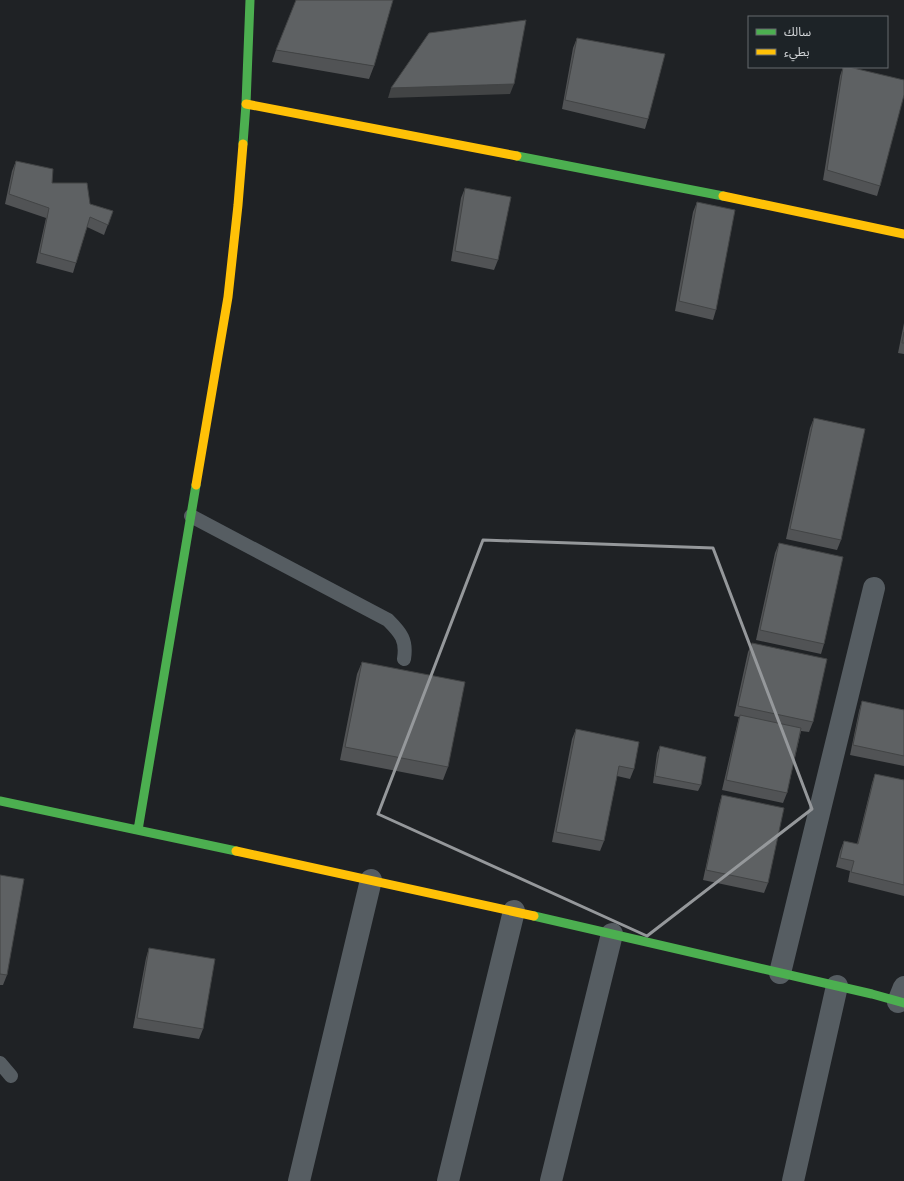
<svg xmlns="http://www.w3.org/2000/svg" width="904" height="1181" font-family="Cabin,'Noto Sans Arabic',sans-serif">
<rect width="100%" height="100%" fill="#1f2225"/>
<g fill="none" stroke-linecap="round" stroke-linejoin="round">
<path stroke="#565d62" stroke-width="14" d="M191 516 388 620C401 633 407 640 404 659
M0 1063 11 1076"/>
<path stroke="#565d62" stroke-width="22" d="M780 973 874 588
M898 1002 904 987
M299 1181 371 880
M448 1181 514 911
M551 1181 612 934
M793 1181 837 986"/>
<path stroke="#4caf50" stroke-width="9" d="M243 144 246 104 250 0
M517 156 723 196
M0 801 236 851
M138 830 196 485
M534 916 872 994 904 1003"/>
<path stroke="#ffc107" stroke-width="9" d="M246 104 517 156
M723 196 904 234
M196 485 228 297 238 205 243 144
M236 851 534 916"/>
</g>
<path fill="#515355" d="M577 38 648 119 645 129 562 109 573 48Z
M276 50 374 66 369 79 272 62Z
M843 67 880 186 877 196 823 180 840 76Z
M16 161 52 183 90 204 113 211 104 235 87 227 76 263 73 273 36 263 46 218 5 204 12 171Z
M465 188 498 260 494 270 451 261 461 198Z
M697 202 716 310 713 320 675 311 693 212Z
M904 323V354L898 353Z
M814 418 841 540 837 550 786 539 810 428Z
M779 543 824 644 821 654 756 640 775 553Z
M752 643 813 722 809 732 801 731 787 793 783 803 722 790 737 725 739 717 734 716 748 652Z
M362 662 448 767 443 780 340 760 357 674Z
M862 701 904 710V766L850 755 859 711Z
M576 729 634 769 630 779 617 776 604 841 600 851 552 842 572 739Z
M660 746 701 785 698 791 653 783 657 753Z
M875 774 904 780V896L848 882 850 871 836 867 840 851 844 841 857 844 872 783Z
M722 795 768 883 764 893 703 880 719 805Z
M0 875 7 975 3 985H0Z
M149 948 203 1029 199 1039 133 1028 146 958Z"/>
<path fill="#424445" d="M514 84 510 94 388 98 391 88Z"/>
<path fill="#5e6163" stroke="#424445" d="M296 0H393L374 66 276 50Z
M526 20 514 84 391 88 429 33Z
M577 38 665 54 648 119 565 100Z
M843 67H849L904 80V95L880 186 827 170Z
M16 161 53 169 52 183H87L90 204 113 211 108 225 90 217 76 263 40 253 49 208 9 194Z
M465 188 511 197 498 260 455 251Z
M697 202 735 210 716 310 679 301Z
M904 332V343H902Z
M814 418 865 429 841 540 790 529Z
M779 543 843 557 824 644 760 630Z
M752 643 827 659 813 722 738 706Z
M362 662 465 682 448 767 345 747Z
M862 701 904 710V756L853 745Z
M740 715 801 728 787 793 726 780Z
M576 729 639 742 634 769 619 766 604 841 556 832Z
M660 746 706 757 701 785 655 776Z
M875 774 904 780V885L851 872 854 861 840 858 844 841 858 844Z
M722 795 784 808 768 883 706 870Z
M0 875 24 879 7 975 0 974Z
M149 948 215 959 203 1029 137 1018Z"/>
<path fill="none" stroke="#95989b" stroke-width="3" stroke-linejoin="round" d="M483 540 713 548 812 809 647 936 378 814Z"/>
<rect x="748" y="16" width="140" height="52" fill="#1d2327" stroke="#666b6f"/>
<rect x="756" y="29" width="20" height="6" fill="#4caf50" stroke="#666b6f"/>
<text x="784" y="36" font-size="12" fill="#d4d7da">سالك</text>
<rect x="756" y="49" width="20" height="6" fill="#ffc107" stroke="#666b6f"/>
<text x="784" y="56" font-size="12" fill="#d4d7da">بطيء</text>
</svg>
